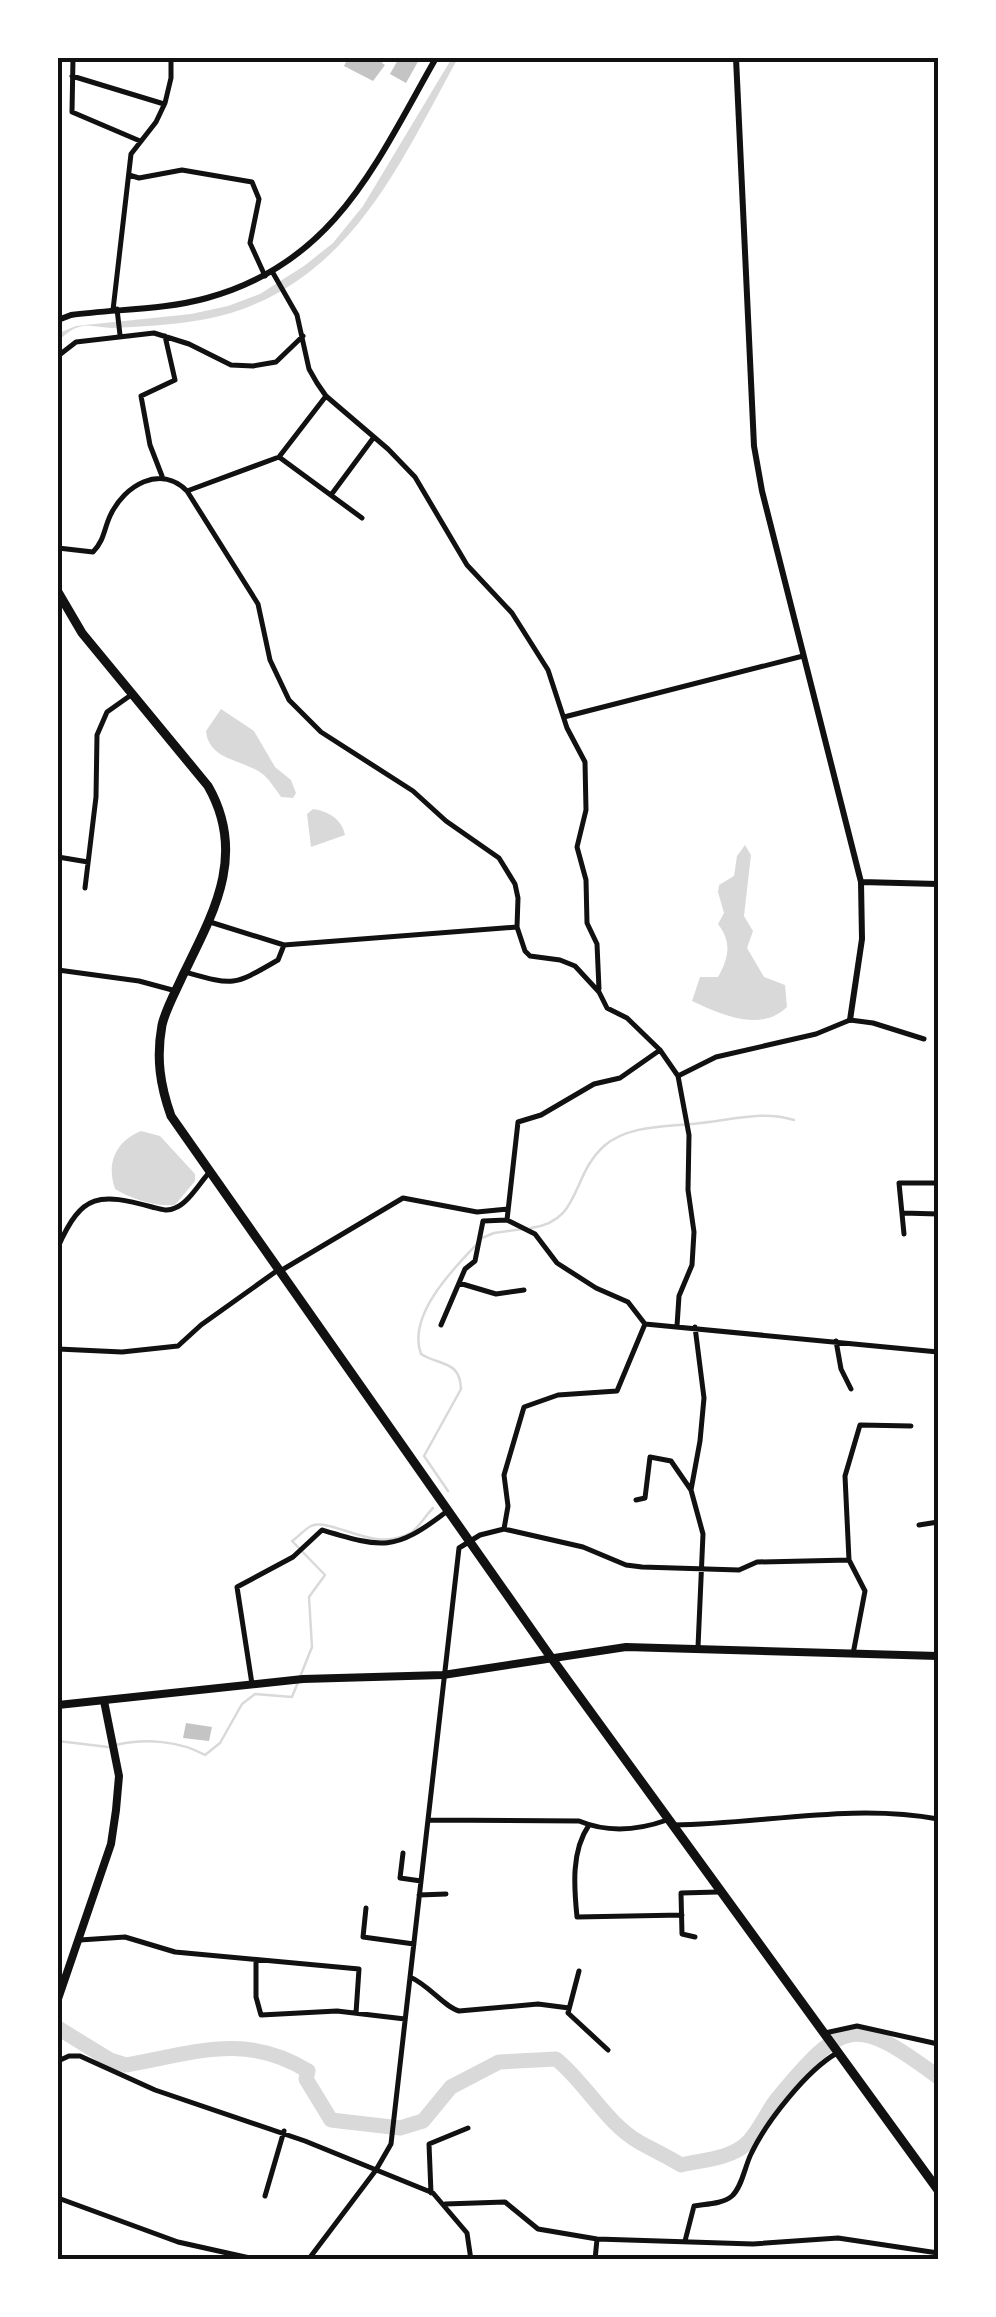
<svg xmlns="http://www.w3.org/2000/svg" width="996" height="2317" font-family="Arial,sans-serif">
<rect width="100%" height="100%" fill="#fff"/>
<path fill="#d9d9d9" d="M452 58H458C403 157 356 269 240 310 199 324 155 326 112 328 102 328 92 325 83 326 72 328 64 335 58 342L59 333 76 326 191 314 228 306 260 294 304 266 333 243 363 206Z
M221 709 254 731 275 767 291 780 296 793 293 798 281 797C276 790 271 782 265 776 246 759 209 762 206 731Z
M313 809C328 811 342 819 345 835L311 847 307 814Z
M745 845 751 855 744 916 753 931 747 948 764 977 785 985 787 1007C761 1033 720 1014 692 1001L700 977H718C729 958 732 942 718 924L724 913 718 892 719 885 734 876 737 856Z
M141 1131 160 1136 195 1174V1181L175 1205C156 1207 131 1199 115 1189 106 1163 116 1141 141 1131Z"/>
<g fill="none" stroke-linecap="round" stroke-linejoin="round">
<path stroke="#d9d9d9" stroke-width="2.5" d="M531 1228C582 1221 570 1177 604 1146 629 1124 670 1127 701 1123 733 1120 762 1110 794 1120
M482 1238 494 1233 523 1229
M448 1491 424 1456 461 1389C460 1360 440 1366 421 1354 407 1316 452 1270 477 1244
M58 1741 108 1747
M116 1745C145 1738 180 1741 205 1755L220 1743 242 1704 255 1694 292 1697 312 1647 309 1597 325 1575 292 1541C298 1537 305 1529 311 1526 334 1517 374 1555 412 1532 419 1527 426 1515 433 1508"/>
<path stroke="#d9d9d9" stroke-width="15" d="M58 2028 110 2060 126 2065C194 2053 245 2032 308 2071L306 2079 331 2120 400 2128 423 2121 451 2087 499 2062 556 2059C586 2083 605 2122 639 2142 653 2150 667 2156 681 2165 701 2160 730 2159 746 2144 759 2132 766 2113 777 2099 843 2019 855 2015 938 2077"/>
</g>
<path fill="#c4c4c4" d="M348 58H385L382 63 385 65 373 81 344 66Z
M399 58H420L406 83 390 74Z
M186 1723 212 1727 209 1741 183 1738Z"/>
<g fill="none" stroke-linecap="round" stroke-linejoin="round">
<path stroke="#111" stroke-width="5" d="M73 58 72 112 140 141
M72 76 164 104
M129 175 139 178 182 170 252 182 259 199 250 243 265 276
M273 273 297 315 309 369 317 383 326 396 388 449 415 477 467 565 512 613 548 670 567 728 585 762 586 810 577 847 586 880 587 923 597 944 599 989
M117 309 120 335
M113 310 131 154 156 122 165 103 171 78V58
M58 356 76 342 154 333 189 344 231 365 253 366 276 362 303 336
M279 457 362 518
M162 476 150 445 141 396 175 380 165 336
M187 491 279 457 326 396
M331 495 374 437
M58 548 93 552C104 541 104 529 110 516 124 485 161 464 187 491L258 604 270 660 289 700 321 732 413 791 446 821 499 858 515 884 518 898 517 927 525 951 530 956 560 960 575 966 599 992 607 1008 627 1018 660 1050 678 1076 689 1135 688 1190 694 1232 692 1265 679 1296 677 1326
M564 717 803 656
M58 857 88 862
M85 888 96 797 97 735 107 712 131 695
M210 922 284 945 517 927
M58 970 139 981 176 991
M185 972C235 986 233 986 278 960L284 945
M678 1076 716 1057 816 1034 850 1020 873 1023 924 1039
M903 1213 938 1214
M507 1220 518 1122 541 1115 594 1084 620 1078 660 1050
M904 1234 899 1183H938
M58 1247C82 1192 100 1193 152 1207 160 1209 167 1212 175 1208 188 1203 199 1184 208 1174
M282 1270 403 1198 477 1212 508 1209
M459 1283 496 1294 524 1290
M441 1325 465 1269 475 1261 483 1221 507 1220 535 1234 557 1263 596 1288 628 1302 645 1324 938 1352
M695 1327 704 1398 700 1441 691 1490 703 1534 698 1647
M836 1341 841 1369 851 1389
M58 1349 122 1352 178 1346 201 1325 278 1270
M636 1500 645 1498 650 1457 671 1461 691 1490
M919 1525 938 1522
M504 1529 583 1547 626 1565 642 1567 739 1570 757 1562 849 1560
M853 1654 865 1591 849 1560 845 1476 860 1425 911 1426
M252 1684 237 1587 293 1557 322 1530C382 1548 394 1552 446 1512
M428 1820 579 1821C608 1833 639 1830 667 1820
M589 1825C571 1851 574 1887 577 1917L682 1915
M674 1825C762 1824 851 1803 938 1819
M403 1853 400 1878 421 1881
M419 1895 446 1894
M366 1908 363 1937 414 1944
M695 1937 682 1934 681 1893 718 1892
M80 1940 125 1937 175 1952 359 1969 356 2013
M256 1961V1997L261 2015 337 2011 405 2019
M579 1971 568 2013 608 2050
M410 1977C429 1985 444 2007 459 2011L538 2004 569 2008
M825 2033 857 2026 938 2044
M58 2061 69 2056H80L155 2090 305 2141 433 2193 467 2233 471 2260
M431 2193 429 2144 468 2128
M265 2196 284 2131
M58 2198 178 2242 259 2260
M445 2204 505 2202 538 2229 597 2239 753 2244 838 2238 938 2253
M685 2241 694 2206C706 2204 723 2204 732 2196 742 2187 745 2166 751 2154 766 2122 807 2070 837 2053
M308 2260 376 2170 391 2144 459 1548 480 1535 504 1529 508 1506 504 1475 524 1407 558 1395 617 1391 645 1324
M595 2260 597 2239"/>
<path stroke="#111" stroke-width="6" d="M736 58 754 446 762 491 861 882 862 939 850 1020
M58 320 71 315C115 309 164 310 207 298 335 263 376 163 436 58
M861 882 938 884"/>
<path stroke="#111" stroke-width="8" d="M58 1999 111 1844 116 1810 119 1776 104 1701"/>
<path stroke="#111" stroke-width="8" d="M58 1705 303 1679 443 1675 626 1647 938 1656"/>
<path stroke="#111" stroke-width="9" d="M58 592 82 633 208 786C247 854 214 912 183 975 176 991 166 1008 162 1025 156 1058 160 1085 171 1116L550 1656 938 2190"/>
</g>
<rect width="996" height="2317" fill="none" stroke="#ffffff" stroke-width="120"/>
<rect x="60" y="60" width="876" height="2197" fill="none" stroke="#111" stroke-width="4"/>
</svg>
